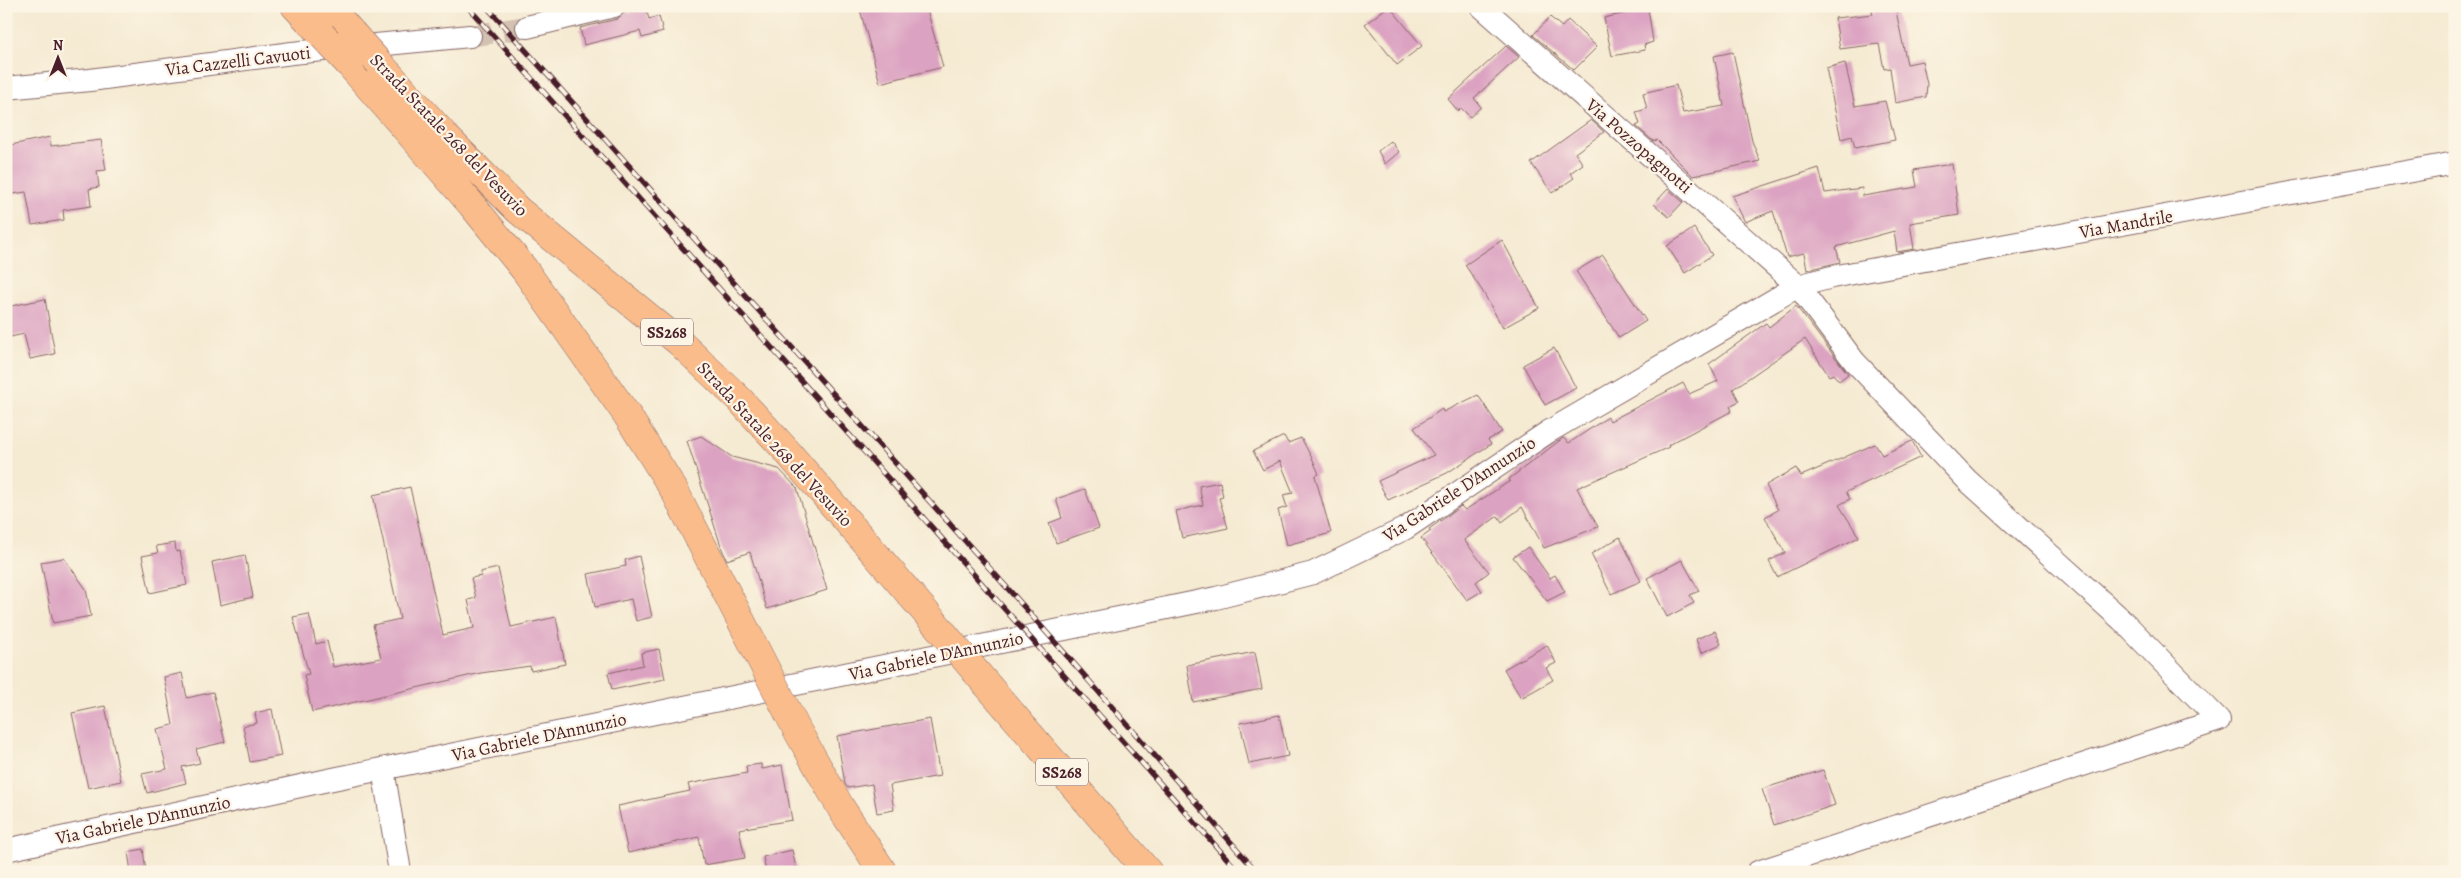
<svg xmlns="http://www.w3.org/2000/svg" width="2461" height="878" font-family="Alegreya,serif">
<rect width="100%" height="100%" fill="#fcf5e5"/>
<filter id="ink" filterUnits="userSpaceOnUse"><feTurbulence type="fractalNoise" baseFrequency=".02" numOctaves="2"/><feDisplacementMap in="SourceGraphic" scale="10" xChannelSelector="R" yChannelSelector="G"/><feConvolveMatrix kernelMatrix="1 2 1 2 8 2 1 2 1" color-interpolation-filters="sRGB"/></filter>
<filter id="wash" filterUnits="userSpaceOnUse"><feTurbulence type="fractalNoise" baseFrequency=".0096" numOctaves="4" result="noise"/><feDisplacementMap in="SourceGraphic" scale="20" xChannelSelector="R" yChannelSelector="G"/><feGaussianBlur stdDeviation="1.12" result="paint"/><feColorMatrix in="noise" values="0 0 0 0 0 0 0 0 0 0 0 0 0 0 0 0 0 1.4 0 .05"/><feComposite in="paint" operator="in"/></filter>
<g filter="url(#wash)">
<rect width="100%" height="100%" fill="#f5ead2"/>
<g id="blocks">
<path fill="#dba2c1" d="M859 6H926L943 67 880 83Z
M1389 6 1422 46 1397 65 1365 24Z
M1871 6H1895L1907 64 1922 61 1927 84 1926 97 1895 103 1890 68 1884 69 1879 44 1840 49 1835 18 1873 14Z
M1648 8 1653 42 1644 45 1645 50 1612 56 1604 18Z
M646 9 649 19 659 16 663 32 642 38 640 31 584 45 580 28 617 19 625 12 630 11V13Z
M1550 17 1562 27 1568 20 1597 47 1574 70 1533 35Z
M1506 46 1519 57 1474 98 1481 107 1470 117 1461 108 1458 111 1448 99Z
M1733 52 1752 141 1760 161 1693 176 1657 140 1653 141 1636 126 1640 124 1636 112 1647 109 1643 93 1676 85 1683 113 1724 106 1714 56Z
M1845 63 1855 106 1885 101 1895 140 1855 148 1852 136 1841 139 1826 68Z
M1591 120 1604 132 1575 153 1583 164 1570 173 1574 178 1552 193 1531 163Z
M50 137 51 146 101 140 106 170 97 171 99 187 89 189 91 206 63 210 64 220 32 225 26 192 6 195V146Z
M1391 141 1399 152 1385 164 1378 151Z
M1952 164 1959 215 1910 223 1914 249 1897 252 1894 231 1836 247 1840 262 1807 270 1804 253 1787 257 1773 211 1745 222 1732 196 1819 168 1825 193 1862 188 1863 196 1917 187 1914 170Z
M1668 189 1683 202 1669 217 1654 204Z
M1694 228 1712 255 1685 273 1667 246Z
M1502 240 1539 308 1503 328 1483 292 1465 265Z
M1603 255 1646 321 1619 338 1576 271Z
M45 299 55 354 30 359 24 334 6 338V307Z
M1796 306 1848 374 1839 381 1833 374 1829 376 1805 339 1733 389 1739 401 1730 406 1732 411 1668 445 1669 447 1577 488 1598 527 1544 548 1522 507 1502 522 1498 516 1464 540 1489 572 1476 582 1482 591 1467 600 1421 538 1431 531 1429 529 1461 506 1465 510 1510 481 1509 479 1563 438 1569 443 1608 417 1610 421 1683 383 1689 394 1718 381 1709 364 1766 323 1769 327Z
M1554 348 1576 388 1545 405 1523 365Z
M1478 395 1502 432 1488 440 1491 444 1447 473 1388 500 1378 481 1434 455 1414 428 1442 409 1443 412Z
M701 436 732 457 779 469 797 488 827 590 767 609 750 552 727 560 722 549 687 441Z
M1284 436 1288 443 1301 438 1313 460 1319 474 1315 476 1331 533 1287 545 1278 510 1287 507 1283 495 1293 493 1280 461 1263 470 1253 451Z
M1912 441 1921 457 1846 492 1850 499 1839 505 1859 537 1777 577 1769 561 1785 553 1765 517 1778 510 1766 485 1796 468 1801 476 1875 444 1882 455Z
M1220 482 1223 497 1219 498 1228 528 1182 538 1176 511 1203 505 1199 486Z
M410 487 443 635 474 628 468 600 476 598 471 578 481 576 480 572 498 568 511 627 556 617 565 664 531 671 530 666 481 673 312 712 304 675 309 674 293 617 309 614 316 644 327 641 333 667 381 658 373 625 400 619 373 495Z
M1085 489 1099 528 1056 543 1049 523 1062 518 1056 499Z
M1620 537 1641 581 1611 594 1591 554Z
M175 543 176 552 180 551 187 585 150 593 142 556 158 553 156 546Z
M1528 547 1550 578 1555 575 1565 592 1547 601 1513 557Z
M245 555 253 597 220 605 212 562Z
M639 556 652 617 636 621 631 599 595 607 588 574 626 566 625 560Z
M64 558 86 589 91 616 53 623 41 562Z
M1682 560 1699 591 1690 595 1694 603 1667 617 1647 578Z
M1715 631 1721 644 1701 653 1696 639Z
M1547 645 1556 663 1546 668 1553 680 1521 698 1504 669Z
M659 649 665 679 612 690 608 673 643 665 641 653Z
M1255 652 1262 689 1193 702 1187 665Z
M182 673 187 698 213 692 225 742 196 749 200 763 182 767 186 783 147 793 142 774 167 769 157 729 173 725 164 677Z
M105 706 121 781 88 788 72 713Z
M272 709 281 756 250 762 243 726 257 723 255 713Z
M1279 715 1288 756 1249 764 1240 723Z
M930 719 940 776 890 785 894 810 877 813 872 784 848 788 845 784 837 736Z
M761 764 762 769 782 765 792 820 739 829 745 858 704 865 699 837 628 853 618 806 690 791 688 784 747 773 746 766Z
M1823 770 1835 805 1774 825 1762 789Z
M143 849 146 872H131L128 852Z
M792 850 797 872H766L763 857Z"/>
</g>
</g>
<g filter="url(#ink)">
<use href="#blocks" fill-opacity="0" stroke="#866665" stroke-width="1"/>
<g fill="none" stroke-linecap="round" stroke-linejoin="round">
<path stroke="#d3c1b1" stroke-width="22" stroke-dasharray="22 11" stroke-linecap="butt" d="M470 36 527 27"/>
<defs>
<path id="street" d="M1481 6 1798 286 1854 361 1968 481 2122 620 2219 720 1758 872
M527 27 614 6
M6 88 90 80 292 53 470 36
M383 769 400 872
M6 850 328 780 1216 598 1313 573 1406 528 1548 432 1798 286 1832 277 2455 163"/>
<path id="highway" d="M295 6 322 35
M328 6 352 33
M379 63 446 137 518 210 679 342 739 399 784 448 934 622
M350 65 472 205 524 269 627 415
M976 672 1148 872"/>
</defs>
<use href="#street" stroke="#866665" stroke-width="24"/>
<use href="#highway" stroke="#866665" stroke-width="29"/>
<use href="#street" stroke="#fff" stroke-width="22"/>
<use href="#highway" stroke="#fabc8b" stroke-width="28"/>
<defs>
<path id="rail" d="M467 6 1239 872
M486 6 1018 600 1257 872"/>
</defs>
<use href="#rail" stroke="#4a1f2b" stroke-width="5.5"/>
<use href="#rail" stroke="#fcf5e5" stroke-width="4" stroke-dasharray="11" stroke-linecap="butt"/>
<defs>
<path id="highway-bridge" d="M352 33 379 63
M322 35 350 65
M627 415 674 490 797 730 841 808 883 872
M934 622 976 672"/>
</defs>
<use href="#highway-bridge" stroke="#866665" stroke-width="29" stroke-linecap="butt"/>
<use href="#highway-bridge" stroke="#fabc8b" stroke-width="28"/>
</g>
</g>
<g text-anchor="middle" stroke-width="4.5" stroke-linejoin="round" paint-order="stroke">
<g fill="#fcf5e5" stroke="#7f5f63" stroke-width="1">
<rect x="641" y="318.5" width="52" height="27" rx="4"/>
<rect x="1036" y="758.5" width="52" height="27" rx="4"/>
</g>
<g font-size="16" font-weight="bold" fill="#4a1f2b">
<text x="667" y="338">SS268</text>
<text x="1062" y="778">SS268</text>
</g>
<g font-size="18" fill="#4a1f2b" stroke="#fcf5e5">
<text transform="translate(238 61) rotate(-7)" y="6">Via Cazzelli Cavuoti</text>
<text transform="translate(449 135) rotate(46)" y="6">Strada Statale 268 del Vesuvio</text>
<text transform="translate(1639 146) rotate(41)" y="6">Via Pozzopagnotti</text>
<text transform="translate(2126 224) rotate(-10)" y="6">Via Mandrile</text>
<text transform="translate(775 444) rotate(47)" y="6">Strada Statale 268 del Vesuvio</text>
<text transform="translate(1459 489) rotate(-33)" y="6">Via Gabriele D'Annunzio</text>
<text transform="translate(936 656) rotate(-12)" y="6">Via Gabriele D'Annunzio</text>
<text transform="translate(539 737) rotate(-12)" y="6">Via Gabriele D'Annunzio</text>
<text transform="translate(143 820) rotate(-12)" y="6">Via Gabriele D'Annunzio</text>
</g>
</g>
<rect width="2461" height="878" fill="none" stroke="#fcf5e5" stroke-width="25"/>
<g transform="translate(58 58)" stroke="#fcf5e5" stroke-width="4" paint-order="stroke">
<path d="M0-4L9 19L0 12L-9 19Z" fill="#4a1f2b"/>
<text y="-8" font-size="14" font-weight="bold" text-anchor="middle" fill="#4a1f2b">N</text>
</g>
</svg>
